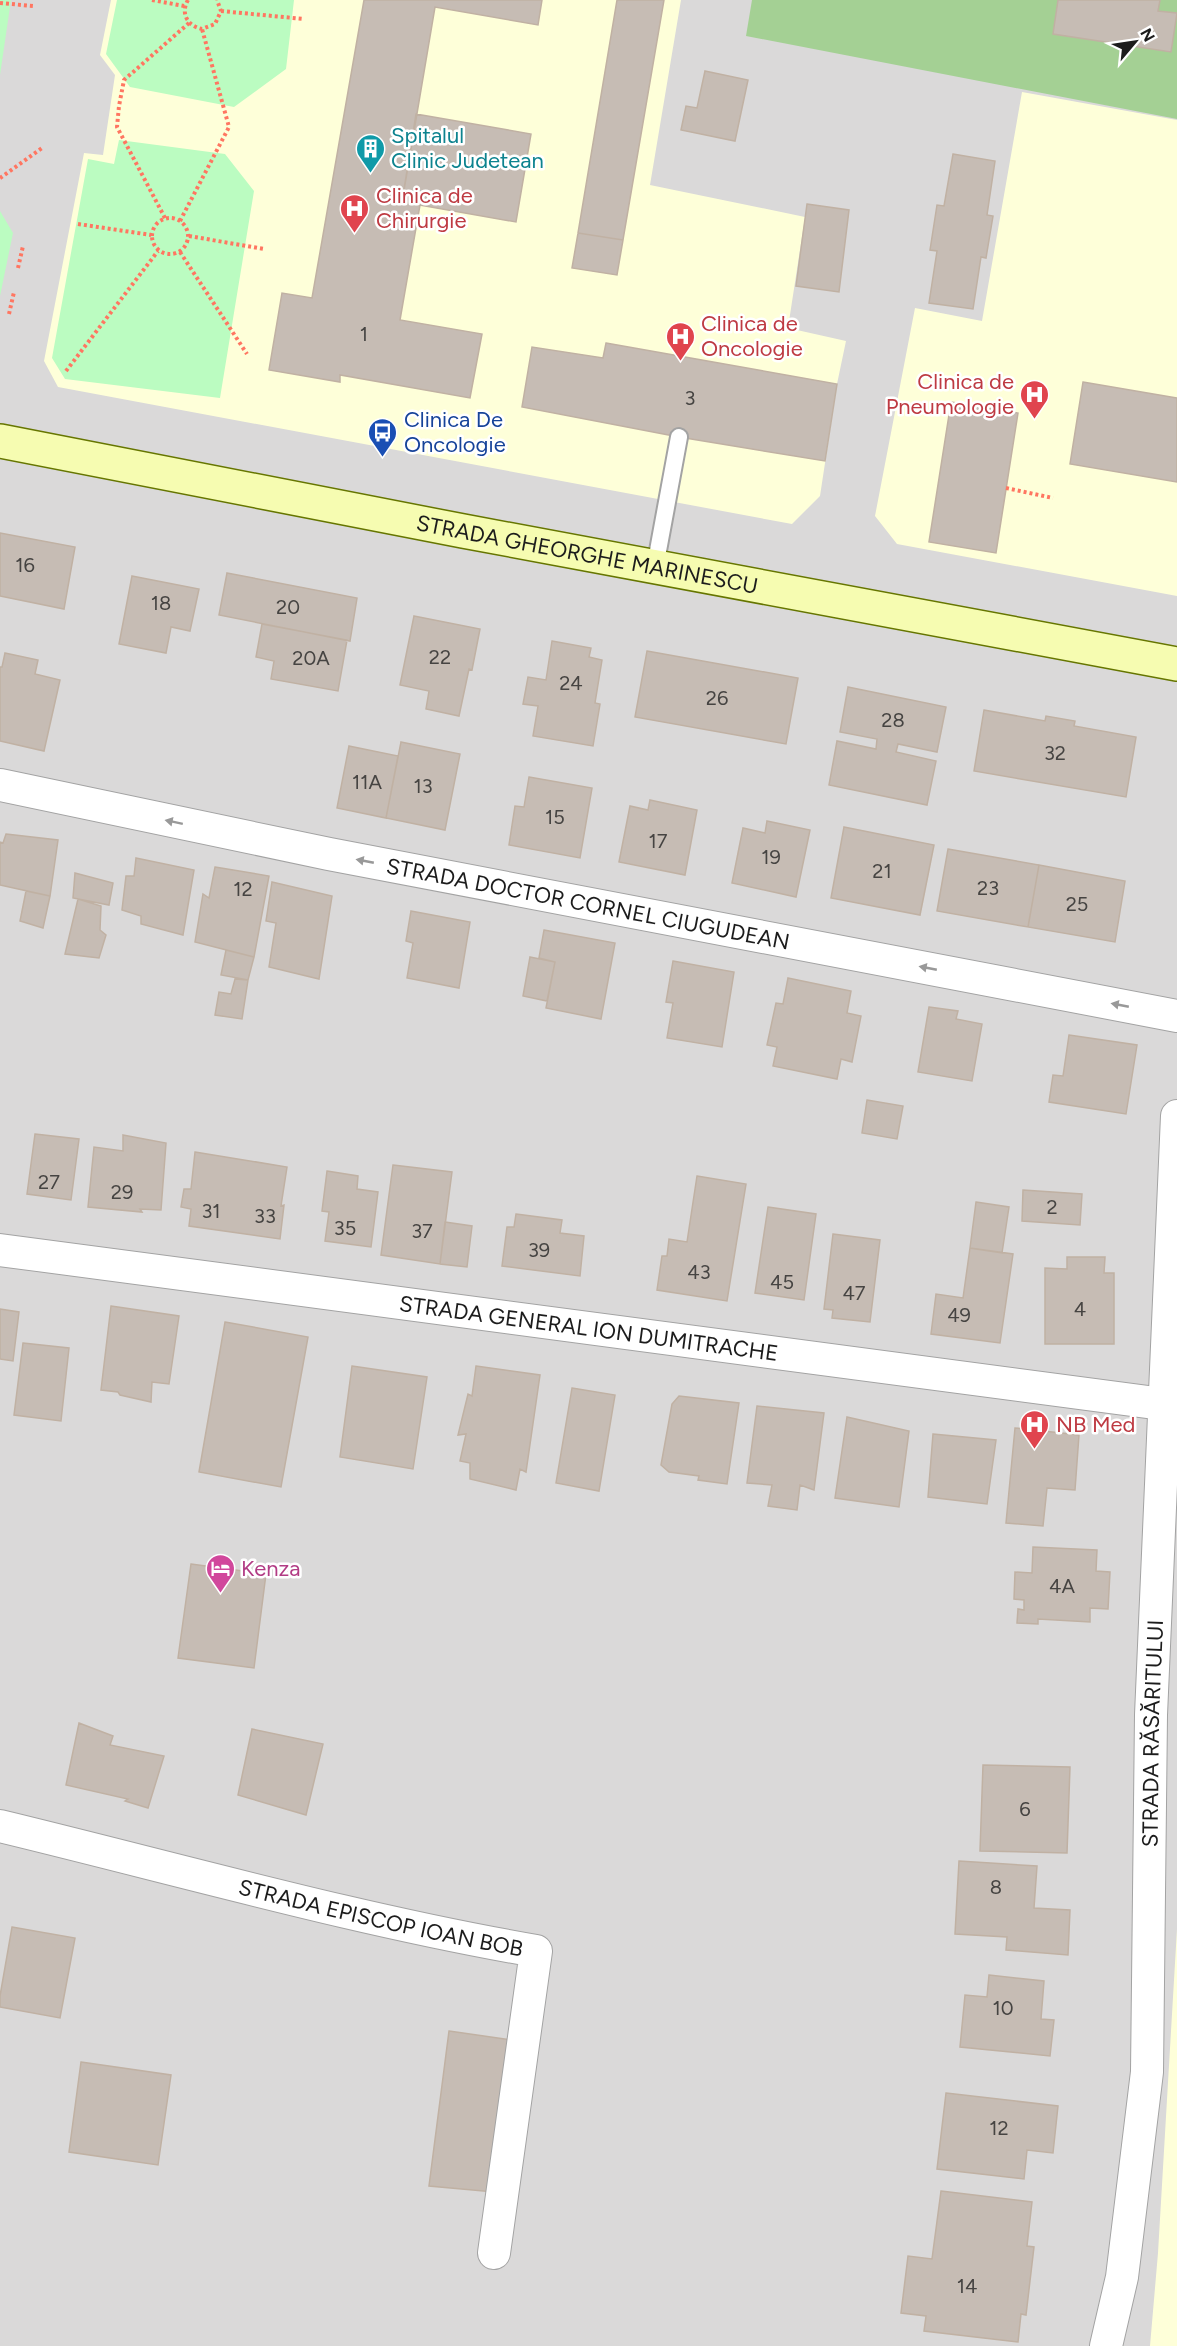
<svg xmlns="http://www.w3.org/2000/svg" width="1177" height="2346" font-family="Figtree,sans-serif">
<rect width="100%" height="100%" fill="#eeeae1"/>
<path fill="#dad9d9" d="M0 0H1177V2346H0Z"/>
<path fill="#feffd9" d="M111 0H681L650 185 805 217 788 328 846 341 837 384 820 496 792 524 58 387 44 361 84 153 103 155 115 75 100 55Z
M1022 92 1177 120V596L897 544 875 516 915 308 982 321Z
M1177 1929V2346H1150L1158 2253Z"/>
<path fill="#a4d094" d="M752 0H1177V119L746 36Z"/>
<path fill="#bbfcc1" d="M0 0H11L0 75Z
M117 0H294L286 69 234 107 130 87 106 54Z
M119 140 225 154 254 191 220 398 65 379 52 358 88 159 114 164Z
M0 211 13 233 0 296Z"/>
<path fill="#c6bcb4" stroke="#c0b1a3" stroke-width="1.5" d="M364 0H542L538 25 435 7 402 202 420 205 400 320 482 334 470 398 340 375V382L269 370 282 293 312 298Z
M617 0H664L623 240 578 233Z
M1058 0H1160L1158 11 1177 13 1171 52 1053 34Z
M705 71 748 80 735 141 681 130 686 106 697 108Z
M416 114 531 134 516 222 402 202Z
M953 154 995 161 987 215 993 216 986 258 981 257 973 309 929 303 937 251 930 250 937 205 944 206Z
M807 204 849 210 839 292 796 286Z
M578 233 623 240 617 275 572 268Z
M606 343 837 384 825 461 679 437 522 407 532 347 603 358Z
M1083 382 1177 398V482L1070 464Z
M951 402 1018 413 996 553 929 542Z
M0 533 75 547 64 609 0 596Z
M227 573 357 598 350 641 219 615Z
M132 576 199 589 190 631 171 627 166 653 119 644Z
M414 616 480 629 472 670 469 669 459 716 426 709 429 691 400 685Z
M262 624 347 640 338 691 271 679 274 661 256 657Z
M552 641 591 648 589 657 602 660 595 703 600 704 593 746 533 736 538 706 523 704 528 677 546 680Z
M647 651 798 678 786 744 635 717Z
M5 653 38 660 35 674 60 680 44 751 0 741V667H2Z
M848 687 946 707 937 752 898 744 896 752 936 761 927 805 829 785 837 741 876 749 877 739 840 732Z
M984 710 1045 721 1046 716 1075 721 1074 726 1136 737 1126 797 974 771Z
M401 742 460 754 445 830 386 818Z
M349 746 398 756 386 818 337 808Z
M529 777 592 788 580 858 509 845 515 806 524 807Z
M650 800 697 810 685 875 619 862 630 806 648 810Z
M767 821 810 830 796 897 732 883 743 828 765 833Z
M844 827 934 845 920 915 831 898Z
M6 834 58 840 50 896 0 885V842L3 843Z
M948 849 1039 865 1028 927 937 911Z
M136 858 194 870 183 935 141 924V916L122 910 126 876H134Z
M1039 865 1125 881 1115 942 1028 927Z
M215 867 269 876 254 957 195 942 203 894 209 898Z
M75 873 113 883 109 905 73 898Z
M272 882 332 896 319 979 269 967 276 923 266 921Z
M26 891 50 896 43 928 20 921Z
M78 899 101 906 100 930 106 935 99 958 65 954Z
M411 911 470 922 459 988 407 978 413 943 406 941Z
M544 930 615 943 601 1019 546 1008 555 962 539 958Z
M226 950 254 957 248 980 221 975Z
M530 957 555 962 547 1001 523 996Z
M673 961 734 972 722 1047 667 1038 673 1003 666 1002Z
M788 978 851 991 847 1013 861 1016 852 1062 841 1059 837 1079 773 1066 777 1047 767 1045 776 1003 783 1004Z
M235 979 248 980 242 1019 215 1015 219 992 231 994Z
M929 1007 958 1011 956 1019 982 1024 972 1081 918 1072Z
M1069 1035 1137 1045 1126 1114 1049 1102 1053 1075 1063 1076Z
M867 1100 903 1106 897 1139 862 1133Z
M35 1134 79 1139 71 1200 27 1194Z
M123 1135 166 1143 161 1210 140 1209 142 1212 88 1207 94 1147 123 1151Z
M195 1152 287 1167 281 1206 284 1205 280 1239 189 1226 191 1209 181 1207 184 1189H191Z
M393 1165 452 1172 440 1264 381 1255Z
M327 1171 358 1176 357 1189 378 1192 371 1247 325 1241 329 1212 322 1211Z
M697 1176 746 1184 727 1301 657 1290 662 1256H667L669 1239 687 1242Z
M1023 1190 1082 1194 1080 1225 1022 1221Z
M976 1202 1009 1207 1002 1253 970 1248Z
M768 1207 816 1214 804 1300 755 1293Z
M516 1214 562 1220 560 1233 584 1236 580 1276 502 1266 507 1227H514Z
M445 1222 472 1226 467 1267 440 1264Z
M833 1234 880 1240 870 1322 832 1318 833 1310 824 1309Z
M970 1248 1013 1254 1000 1343 931 1334 936 1294 963 1298Z
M1067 1257H1105L1104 1273H1114V1344H1045V1268L1067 1269Z
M111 1306 179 1316 169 1384 152 1382 151 1402 120 1395 118 1392 101 1390Z
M0 1309 19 1312 13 1361 0 1359Z
M225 1322 308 1337 281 1487 199 1472Z
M23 1343 69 1348 61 1421 14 1415Z
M352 1366 427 1377 413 1469 340 1457Z
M476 1366 540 1375 526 1472 520 1469 516 1490 470 1479V1463L460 1461 466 1434 458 1435 468 1394 472 1396Z
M572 1388 615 1395 599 1491 556 1483Z
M679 1396 739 1403 727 1484 698 1480 699 1476 669 1472 661 1465 672 1404Z
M757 1406 824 1413 814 1490 800 1485 797 1510 768 1506 772 1485 747 1483Z
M847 1417 909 1431 899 1507 835 1498Z
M1015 1428 1079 1435 1075 1490 1047 1488 1043 1526 1006 1523Z
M933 1434 996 1440 987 1504 928 1497Z
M1033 1547 1097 1550 1096 1571 1110 1572 1108 1609 1090 1608V1622L1038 1619V1624L1017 1623 1018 1609 1024 1610V1600L1014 1599 1015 1572 1032 1573Z
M191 1564 266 1574 254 1668 178 1658Z
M79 1723 113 1736 110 1745 164 1756 148 1808 125 1801 128 1799 66 1785Z
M252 1729 323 1744 306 1815 238 1795Z
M983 1765 1070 1767 1067 1853 980 1851Z
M959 1861 1037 1866 1034 1908 1070 1910 1068 1955 1006 1950 1007 1937 955 1934Z
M12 1927 75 1938 60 2018 0 2007V1996Z
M989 1975 1044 1981 1041 2019 1054 2020 1050 2056 960 2047 965 1995 987 1997Z
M449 2031 512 2040 494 2192 429 2186Z
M81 2062 171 2075 158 2165 69 2152Z
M946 2093 1058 2106 1053 2153 1027 2150 1024 2179 937 2169Z
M941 2191 1032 2202 1027 2246 1034 2247 1026 2315 1021 2314 1018 2342 924 2331 926 2316 901 2313 908 2256 932 2259Z"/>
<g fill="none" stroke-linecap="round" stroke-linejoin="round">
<defs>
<path id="lane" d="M655 567 679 437"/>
<g id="street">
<path id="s1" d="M0 785 329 854 1177 1016"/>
<path id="s2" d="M0 1250 1177 1406"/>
<path id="s3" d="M0 1826C178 1869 356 1920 536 1951L494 2253"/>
<path id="s4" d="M1106 2346 1122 2277 1147 2072 1151 1715 1177 1116"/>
</g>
<g id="secondary">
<path id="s5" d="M0 441 463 531 1177 664"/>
</g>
</defs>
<use href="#lane" stroke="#a3a3a3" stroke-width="20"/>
<use href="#street" stroke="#a3a3a3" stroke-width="34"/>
<use href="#secondary" stroke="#667600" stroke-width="36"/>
<path stroke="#ff7661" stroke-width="4" stroke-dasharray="3 3" stroke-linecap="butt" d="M152 0 184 6
M188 0C180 14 188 26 202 29L215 24 221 11 217 0
M0 3 33 6
M221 11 304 19
M0 178 42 148
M152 236a18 18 0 1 1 36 0a18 18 0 1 1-36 0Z
M165 218 117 127 119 106 124 80 189 23
M180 221 229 127 202 29
M78 224 151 235
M189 236 264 249
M180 252 247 354
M18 268 23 246
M9 314 14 292
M66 371 158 251
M1006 488 1053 498"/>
<use href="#lane" stroke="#fff" stroke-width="16"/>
<use href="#street" stroke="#fff" stroke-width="32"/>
<use href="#secondary" stroke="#f6fcb1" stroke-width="33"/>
</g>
<defs><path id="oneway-solid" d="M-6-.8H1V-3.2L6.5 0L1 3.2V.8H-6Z" transform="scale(1.5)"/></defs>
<g fill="#999">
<use href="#oneway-solid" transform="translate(174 822) rotate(-168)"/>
<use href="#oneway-solid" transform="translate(365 861) rotate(-169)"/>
<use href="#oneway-solid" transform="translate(928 968) rotate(-169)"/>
<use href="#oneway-solid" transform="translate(1120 1005) rotate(-169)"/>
</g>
<defs>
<symbol id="building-pin" viewBox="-11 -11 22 30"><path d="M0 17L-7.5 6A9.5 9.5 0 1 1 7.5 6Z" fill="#0f9aa8" stroke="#fff"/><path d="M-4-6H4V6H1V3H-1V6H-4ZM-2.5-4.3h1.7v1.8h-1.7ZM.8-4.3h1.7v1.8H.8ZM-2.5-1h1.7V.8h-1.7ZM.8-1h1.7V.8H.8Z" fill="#fff"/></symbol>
<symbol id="hospital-pin" viewBox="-11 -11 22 30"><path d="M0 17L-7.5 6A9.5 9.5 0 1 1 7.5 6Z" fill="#e0444e" stroke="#fff"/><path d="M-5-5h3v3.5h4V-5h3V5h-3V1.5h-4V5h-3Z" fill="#fff"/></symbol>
<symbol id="bus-pin" viewBox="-11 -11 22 30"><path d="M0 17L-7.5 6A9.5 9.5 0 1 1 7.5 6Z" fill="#1a4fb4" stroke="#fff"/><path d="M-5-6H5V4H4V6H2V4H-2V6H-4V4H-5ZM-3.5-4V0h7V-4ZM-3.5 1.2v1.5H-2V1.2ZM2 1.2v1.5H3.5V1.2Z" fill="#fff"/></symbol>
<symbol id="hotel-pin" viewBox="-11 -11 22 30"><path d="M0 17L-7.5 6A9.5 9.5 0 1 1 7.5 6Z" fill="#d1479c" stroke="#fff"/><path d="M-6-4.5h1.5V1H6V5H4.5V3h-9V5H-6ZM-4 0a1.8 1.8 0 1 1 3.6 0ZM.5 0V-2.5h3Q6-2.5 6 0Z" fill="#fff"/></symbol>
</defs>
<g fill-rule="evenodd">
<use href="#building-pin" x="354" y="132" width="33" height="45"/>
<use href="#hospital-pin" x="338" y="192" width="33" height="45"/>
<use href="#hospital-pin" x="664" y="320" width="33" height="45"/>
<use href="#hospital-pin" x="1018" y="378" width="33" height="45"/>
<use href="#bus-pin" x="366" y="416" width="33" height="45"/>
<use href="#hospital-pin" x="1018" y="1408" width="33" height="45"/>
<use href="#hotel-pin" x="204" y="1552" width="33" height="45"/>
</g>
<g text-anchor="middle" stroke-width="5" stroke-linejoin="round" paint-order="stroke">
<g font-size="20" fill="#464442">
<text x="364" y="341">1</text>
<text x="690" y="405">3</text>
<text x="25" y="572">16</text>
<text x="161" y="610">18</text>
<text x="288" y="614">20</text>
<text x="440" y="664">22</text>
<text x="311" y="665">20A</text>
<text x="571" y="690">24</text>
<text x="717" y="705">26</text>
<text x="893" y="727">28</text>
<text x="1055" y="760">32</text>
<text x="367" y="789">11A</text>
<text x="423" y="793">13</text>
<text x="555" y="824">15</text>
<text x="658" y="848">17</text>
<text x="771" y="864">19</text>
<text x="882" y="878">21</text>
<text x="988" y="895">23</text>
<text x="243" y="896">12</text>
<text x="1077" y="911">25</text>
<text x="49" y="1189">27</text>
<text x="122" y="1199">29</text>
<text x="1052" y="1214">2</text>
<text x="211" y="1218">31</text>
<text x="265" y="1223">33</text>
<text x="345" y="1235">35</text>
<text x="422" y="1238">37</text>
<text x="539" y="1257">39</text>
<text x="699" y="1279">43</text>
<text x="782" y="1289">45</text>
<text x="854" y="1300">47</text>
<text x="1080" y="1316">4</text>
<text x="959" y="1322">49</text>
<text x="1062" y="1593">4A</text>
<text x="1025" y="1816">6</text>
<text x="996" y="1894">8</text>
<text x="1003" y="2015">10</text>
<text x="999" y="2135">12</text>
<text x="967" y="2293">14</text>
</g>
<g font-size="22" fill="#0d838f" stroke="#fff" text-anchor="start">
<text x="391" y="143">Spitalul<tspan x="391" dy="25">Clinic Judetean</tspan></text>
</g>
<g font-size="22" fill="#be3a42" stroke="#fff" text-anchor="start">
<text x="376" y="203">Clinica de<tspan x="376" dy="25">Chirurgie</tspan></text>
<text x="701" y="331">Clinica de<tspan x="701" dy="25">Oncologie</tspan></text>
<text x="1014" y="389" text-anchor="end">Clinica de<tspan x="1014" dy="25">Pneumologie</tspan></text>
<text x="1056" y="1432">NB Med</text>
</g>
<g font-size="22" fill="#164399" stroke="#fff" text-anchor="start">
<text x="404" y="427">Clinica De<tspan x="404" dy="25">Oncologie</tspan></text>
</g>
<g font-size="22" fill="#1c1c1c" stroke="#fff">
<text dy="8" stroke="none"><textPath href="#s5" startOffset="598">STRADA GHEORGHE MARINESCU</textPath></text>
<text dy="8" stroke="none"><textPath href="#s1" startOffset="600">STRADA DOCTOR CORNEL CIUGUDEAN</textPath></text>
<text dy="8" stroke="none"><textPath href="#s2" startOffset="594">STRADA GENERAL ION DUMITRACHE</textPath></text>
<text dy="8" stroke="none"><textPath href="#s4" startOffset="616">STRADA RĂSĂRITULUI</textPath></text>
<text dy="8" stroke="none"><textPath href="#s3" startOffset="392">STRADA EPISCOP IOAN BOB</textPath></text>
</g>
<g font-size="22" fill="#b23c85" stroke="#fff" text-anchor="start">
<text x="241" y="1576">Kenza</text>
</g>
</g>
<g transform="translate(1135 42) rotate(61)" stroke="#ffffff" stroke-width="4.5" paint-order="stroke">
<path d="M0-4.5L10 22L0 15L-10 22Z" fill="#1c1c1c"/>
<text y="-9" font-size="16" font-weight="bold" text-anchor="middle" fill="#1c1c1c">N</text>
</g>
</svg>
